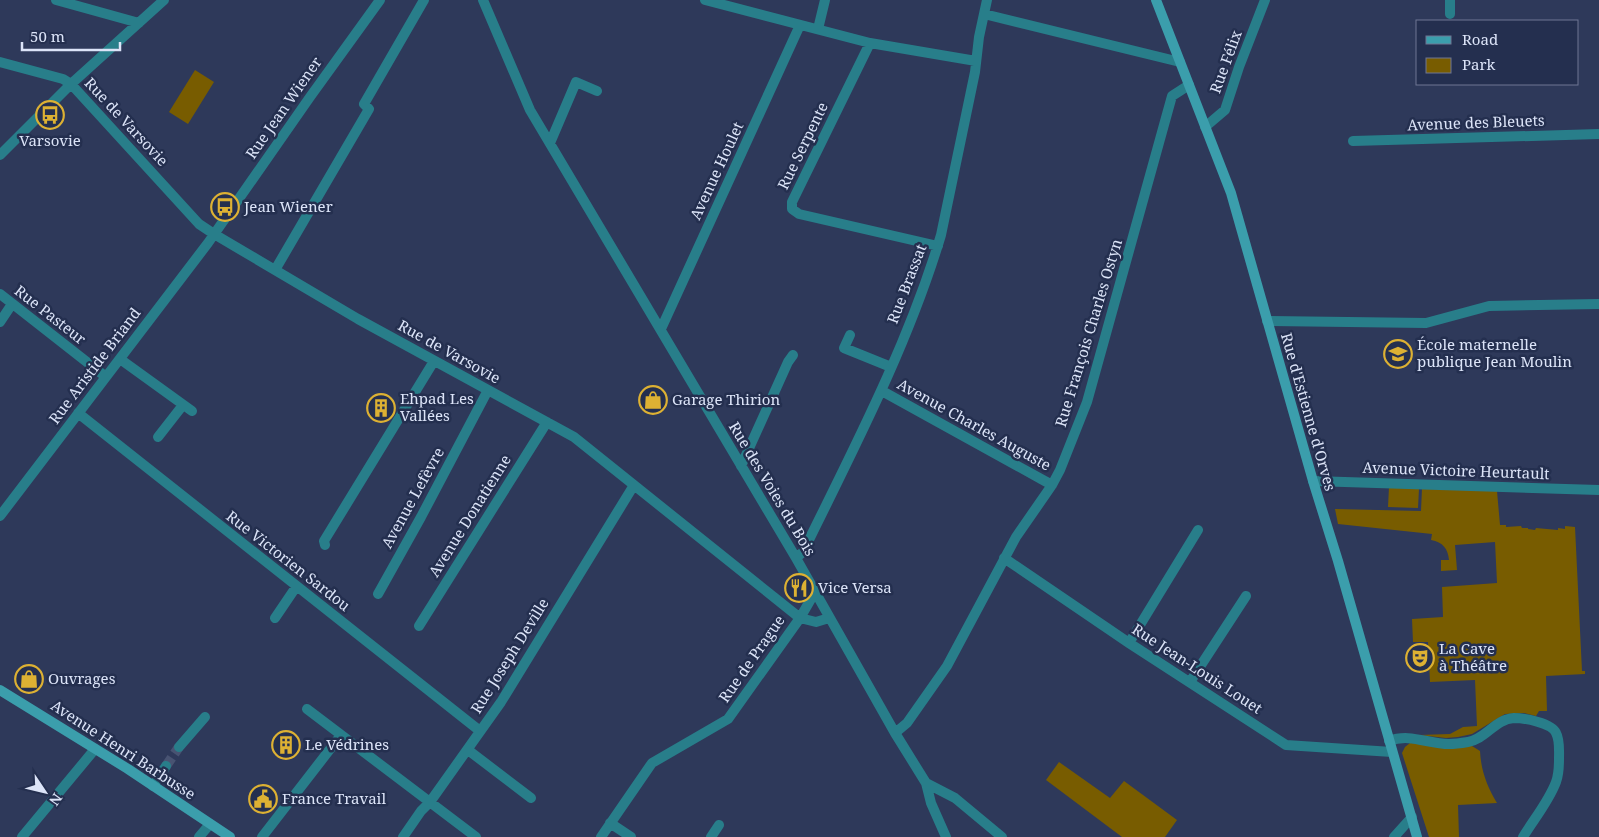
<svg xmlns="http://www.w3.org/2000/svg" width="1599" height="837" font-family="'Noto Serif',serif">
<rect width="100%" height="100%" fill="#2e395a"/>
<path fill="#785c00" d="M195 70 214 82 188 124 169 112Z
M1389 487 1419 489 1418 508 1388 507Z
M1422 488 1497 491 1500 525H1506V527L1521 526 1522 528H1528V529L1535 530 1536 528 1558 530V528L1565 529V526L1575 527 1582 671H1585V674L1546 676 1547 711H1539L1536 716 1524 713 1505 714 1472 734 1458 737 1446 738 1419 735 1450 734 1463 727 1477 726 1475 680 1430 682 1428 642H1413L1412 619 1443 617 1442 587 1497 583 1495 542 1455 545 1457 570 1441 571V560H1449C1448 549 1443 542 1431 540L1432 534 1338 524 1335 509 1421 511Z
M1410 743 1472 746 1480 751C1481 771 1487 786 1497 803L1458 805 1459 837H1429L1402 753 1405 747Z
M1059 762 1110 798 1124 781 1177 820 1165 837H1122L1046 780Z"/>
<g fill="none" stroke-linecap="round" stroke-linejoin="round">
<path stroke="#485372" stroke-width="10" stroke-dasharray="10 5" stroke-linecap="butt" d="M166 766 179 747"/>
<path stroke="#287e8a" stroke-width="10" d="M56 0 139 23
M483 0 530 110 796 558 895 733 926 783 931 803 946 837
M705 0 870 43 976 61
M1450 0V14
M984 14 1180 62
M818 29 825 0
M870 43 792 202V209L799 214 938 246
M0 62 63 79 71 84 199 224 214 234 358 319 574 437 800 618 816 622 829 618
M1205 127 1225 110 1239 67 1265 0
M1353 141 1599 134
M550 143 576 82 597 91
M0 155 71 84 164 0
M275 270 369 109 364 104 424 0
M0 294 106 377
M1267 321 1426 323 1489 306 1599 304
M0 322 12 304
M661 329 800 25
M850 335 844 348 891 367
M120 359 192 411
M882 391 1052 485
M78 413 480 731
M158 437 183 405
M741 466 788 362 793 355
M1313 481 1599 490
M0 516 208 243 310 97 380 0
M325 545 324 541 434 361
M796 558 803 552C854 448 908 345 941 235L975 72 979 37 987 0
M1004 558 1129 643 1286 745 1392 752
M378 594 421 517 488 390
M275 618 296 587
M419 626 547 422
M1129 643 1198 530
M1190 682 1246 596
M307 709 476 837
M895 733 907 723 947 666 1016 537 1052 485 1060 470 1087 402 1172 96 1189 85
M1389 741C1410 733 1428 744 1449 744 1455 744 1462 743 1468 742 1486 739 1495 719 1514 718 1524 718 1552 723 1556 733 1560 740 1559 751 1559 759 1559 767 1559 774 1556 782 1549 801 1534 819 1523 837
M179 747 205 717
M468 750 531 798
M926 783 955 798 1002 837
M153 786 166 766
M610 823 631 837
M22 837 95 749
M199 837 210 824
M262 837 341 735
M403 837 421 811 430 802 501 702 634 485
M601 837 652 763 728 719 800 618 815 592
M711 837 719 825
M1394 837 1412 817"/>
<path stroke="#3b9eac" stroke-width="10" d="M1156 0 1231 193 1313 481 1338 561 1417 837
M0 690 128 769 230 837"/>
</g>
<defs>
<symbol id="bus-ring" viewBox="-11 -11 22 22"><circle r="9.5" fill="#242f4f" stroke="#ddb133" stroke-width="1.5"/><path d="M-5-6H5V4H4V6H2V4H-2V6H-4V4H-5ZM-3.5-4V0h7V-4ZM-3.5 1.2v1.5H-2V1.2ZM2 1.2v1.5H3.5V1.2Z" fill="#ddb133"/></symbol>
<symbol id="school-ring" viewBox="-11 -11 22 22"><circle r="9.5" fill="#242f4f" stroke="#ddb133" stroke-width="1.5"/><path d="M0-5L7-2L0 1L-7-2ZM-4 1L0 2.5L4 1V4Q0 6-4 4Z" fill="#ddb133"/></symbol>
<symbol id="shop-ring" viewBox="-11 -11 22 22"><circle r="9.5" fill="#242f4f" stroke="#ddb133" stroke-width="1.5"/><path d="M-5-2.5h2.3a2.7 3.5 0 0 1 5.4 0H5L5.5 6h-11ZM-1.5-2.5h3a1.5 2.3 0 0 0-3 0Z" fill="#ddb133"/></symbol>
<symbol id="building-ring" viewBox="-11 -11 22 22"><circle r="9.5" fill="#242f4f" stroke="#ddb133" stroke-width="1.5"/><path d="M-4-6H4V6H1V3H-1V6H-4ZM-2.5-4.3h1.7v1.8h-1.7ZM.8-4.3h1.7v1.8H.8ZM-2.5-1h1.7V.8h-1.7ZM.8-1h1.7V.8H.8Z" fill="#ddb133"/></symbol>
<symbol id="restaurant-ring" viewBox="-11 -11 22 22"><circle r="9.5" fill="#242f4f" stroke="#ddb133" stroke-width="1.5"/><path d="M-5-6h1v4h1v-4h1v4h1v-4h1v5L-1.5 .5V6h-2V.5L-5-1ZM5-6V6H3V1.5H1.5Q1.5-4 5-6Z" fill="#ddb133"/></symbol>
<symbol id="theatre-ring" viewBox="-11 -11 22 22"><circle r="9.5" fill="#242f4f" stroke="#ddb133" stroke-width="1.5"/><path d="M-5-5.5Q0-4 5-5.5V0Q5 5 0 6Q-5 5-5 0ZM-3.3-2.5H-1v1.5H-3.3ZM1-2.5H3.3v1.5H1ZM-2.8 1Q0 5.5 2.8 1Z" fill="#ddb133"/></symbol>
<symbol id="civic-ring" viewBox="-11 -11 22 22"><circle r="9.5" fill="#242f4f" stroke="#ddb133" stroke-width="1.5"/><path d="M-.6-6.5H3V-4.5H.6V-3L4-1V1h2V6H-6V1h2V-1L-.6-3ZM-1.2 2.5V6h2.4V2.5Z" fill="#ddb133"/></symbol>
</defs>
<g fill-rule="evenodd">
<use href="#bus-ring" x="34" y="99" width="32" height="32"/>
<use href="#bus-ring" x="209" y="191" width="32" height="32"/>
<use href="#school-ring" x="1382" y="338" width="32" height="32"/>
<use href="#shop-ring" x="637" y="384" width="32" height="32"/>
<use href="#building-ring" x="365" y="392" width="32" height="32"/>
<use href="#restaurant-ring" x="783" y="572" width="32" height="32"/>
<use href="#theatre-ring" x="1404" y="642" width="32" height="32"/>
<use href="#shop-ring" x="13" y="663" width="32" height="32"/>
<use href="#building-ring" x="270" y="729" width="32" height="32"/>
<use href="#civic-ring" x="247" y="783" width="32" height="32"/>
</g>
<g text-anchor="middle" stroke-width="5" stroke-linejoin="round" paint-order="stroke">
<g font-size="15" fill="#dce4f8" stroke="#242f4f">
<text transform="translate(1226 62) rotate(-70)" y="5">Rue Félix</text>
<text transform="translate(284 108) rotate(-55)" y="5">Rue Jean Wiener</text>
<text transform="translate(126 122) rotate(47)" y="5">Rue de Varsovie</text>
<text transform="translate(1476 123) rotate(-2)" y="5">Avenue des Bleuets</text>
<text transform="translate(803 146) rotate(-64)" y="5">Rue Serpente</text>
<text transform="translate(717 171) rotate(-65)" y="5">Avenue Houlet</text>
<text transform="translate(907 284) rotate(-69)" y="5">Rue Brassat</text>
<text transform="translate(50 315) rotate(38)" y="5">Rue Pasteur</text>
<text transform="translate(1089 333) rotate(-73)" y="5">Rue François Charles Ostyn</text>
<text transform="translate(449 352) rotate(29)" y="5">Rue de Varsovie</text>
<text transform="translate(95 366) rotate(-53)" y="5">Rue Aristide Briand</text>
<text transform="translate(1308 412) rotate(74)" y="5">Rue d'Estienne d'Orves</text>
<text transform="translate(974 425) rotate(29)" y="5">Avenue Charles Auguste</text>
<text transform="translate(1456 471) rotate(2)" y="5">Avenue Victoire Heurtault</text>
<text transform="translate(772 489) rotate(59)" y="5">Rue des Voies du Bois</text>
<text transform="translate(413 498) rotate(-61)" y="5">Avenue Lefèvre</text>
<text transform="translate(470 516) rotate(-58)" y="5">Avenue Donatienne</text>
<text transform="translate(288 561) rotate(38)" y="5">Rue Victorien Sardou</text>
<text transform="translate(510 656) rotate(-58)" y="5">Rue Joseph Deville</text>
<text transform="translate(752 659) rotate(-55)" y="5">Rue de Prague</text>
<text transform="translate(1197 669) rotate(33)" y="5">Rue Jean-Louis Louet</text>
<text transform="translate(123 750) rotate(33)" y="5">Avenue Henri Barbusse</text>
</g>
<g font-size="15" fill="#dce4f8" stroke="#242f4f" text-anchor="start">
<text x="50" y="146" text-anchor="middle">Varsovie</text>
<text x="244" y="212">Jean Wiener</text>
<text x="1417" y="350">École maternelle<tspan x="1417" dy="17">publique Jean Moulin</tspan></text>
<text x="400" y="404">Ehpad Les<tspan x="400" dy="17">Vallées</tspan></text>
<text x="672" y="405">Garage Thirion</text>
<text x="818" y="593">Vice Versa</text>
<text x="1439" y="654">La Cave<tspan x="1439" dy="17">à Théâtre</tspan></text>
<text x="48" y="684">Ouvrages</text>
<text x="305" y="750">Le Védrines</text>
<text x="282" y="804">France Travail</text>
</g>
</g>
<rect x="1416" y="20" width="162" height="65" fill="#242f4f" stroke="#6e7793"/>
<rect x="1426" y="36" width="25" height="8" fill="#3b9eac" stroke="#6e7793"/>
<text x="1462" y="45" font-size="15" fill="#dce4f8">Road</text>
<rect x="1426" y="58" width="25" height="15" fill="#785c00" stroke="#6e7793"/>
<text x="1462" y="70" font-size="15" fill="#dce4f8">Park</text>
<g transform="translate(45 792) rotate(125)" stroke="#242f4f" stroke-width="4" paint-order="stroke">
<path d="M0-4L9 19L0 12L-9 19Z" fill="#dce4f8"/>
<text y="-8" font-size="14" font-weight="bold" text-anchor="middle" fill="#dce4f8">N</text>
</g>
<path d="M22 42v8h98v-8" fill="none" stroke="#dce4f8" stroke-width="2.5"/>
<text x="30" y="42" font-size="15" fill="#dce4f8" stroke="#242f4f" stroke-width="4" paint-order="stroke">50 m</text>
</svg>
